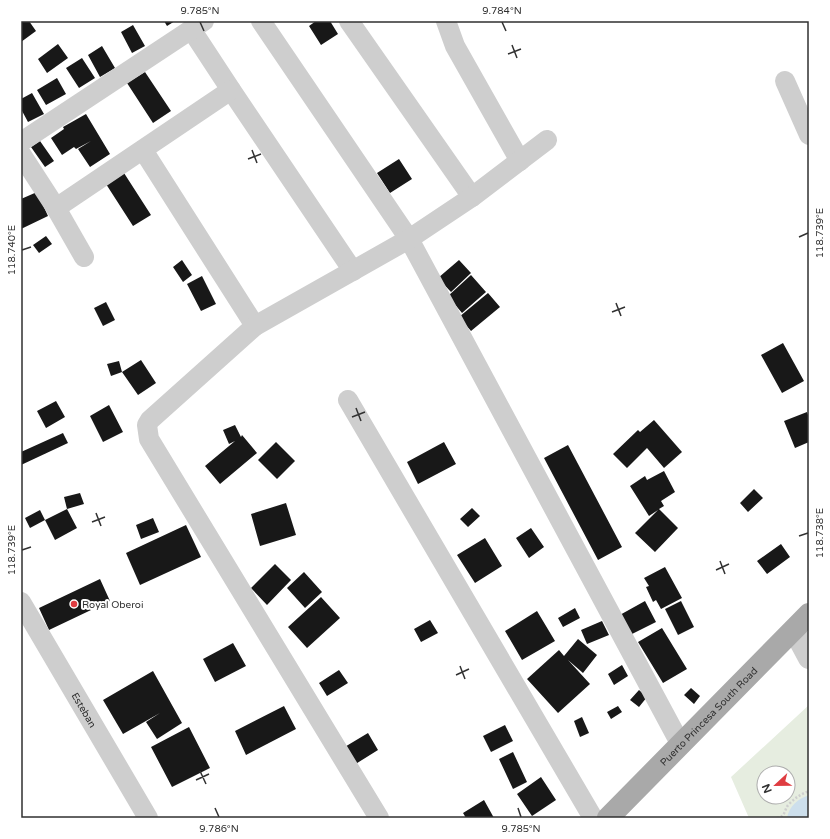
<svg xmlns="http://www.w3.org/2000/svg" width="830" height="839" font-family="'Varela Round',sans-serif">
<rect width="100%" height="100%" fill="#fff"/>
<path fill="#e6ede0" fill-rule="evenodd" d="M809 705V818H749L731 777ZM764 773H788V797H764Z"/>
<path fill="#cddfec" d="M809 795V818H787C789 806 798 799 809 795Z"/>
<path fill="#181818" d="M21 21H29L36 31 21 42Z
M164 21H175L167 26Z
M316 21H330L338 34 321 45 309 26Z
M133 25 145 46 132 53 121 32Z
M58 44 68 58 47 73 38 59Z
M102 46 115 68 100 77 88 55Z
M82 58 95 78 79 88 66 68Z
M145 72 171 111 153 123 127 83Z
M57 78 66 94 46 105 37 90Z
M32 93 44 114 28 122 21 109V99Z
M86 114 110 154 90 167 78 149 91 141 76 149 74 147 62 155 51 138 64 129 63 127Z
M40 141 54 161 45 167 31 147Z
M399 159 412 179 390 193 377 173Z
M124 173 151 215 133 226 106 184Z
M37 192 48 216 21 229V199Z
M46 236 52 244 39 253 33 245Z
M182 260 192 275 183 282 173 267Z
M459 260 471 273 451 292 438 278Z
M471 275 486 292 462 313 448 296Z
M202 276 216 304 201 311 187 284Z
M488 293 500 307 471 331 459 317Z
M106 302 115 320 103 326 94 308Z
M783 343 804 381 782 393 761 355Z
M141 360 156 383 138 395 122 372Z
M119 361 122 372 111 376 107 364Z
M56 401 65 417 46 428 37 411Z
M109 405 123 432 103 442 90 416Z
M807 412 809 418V442L795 448 784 421Z
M654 420 682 452 664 468 647 448 627 468 613 454 638 430 640 432Z
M235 425 241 437 242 435 257 453 220 484 205 466 235 441 229 444 223 430Z
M63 433 68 443 21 465V452Z
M276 442 295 461 277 479 258 460Z
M444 442 456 464 418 484 407 462Z
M568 445 622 547 598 560 544 458Z
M664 471 675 492 661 501 664 506 659 509 678 528 655 552 635 533 658 510 649 516 630 486 645 476 647 480Z
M754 489 763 498 748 512 740 503Z
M80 493 84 504 67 509 64 497Z
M286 503 296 535 260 546 251 514Z
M472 508 480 516 468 527 460 519Z
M67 509 77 528 55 540 45 520Z
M40 510 45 520 30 528 25 518Z
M153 518 159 532 141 539 136 525Z
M186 525 201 557 140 585 126 553Z
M531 528 544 547 529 558 516 538Z
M485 538 502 566 475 583 457 555Z
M781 544 790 557 767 574 757 561Z
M275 564 291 580 267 605 251 588Z
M665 567 682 598 661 609 656 600 653 602 646 587 649 586 644 578Z
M304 572 322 592 305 608 287 588Z
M100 579 110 601 49 630 39 608Z
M321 597 340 618 307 648 288 627Z
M645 601 656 622 628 636 618 616Z
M681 601 694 627 678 635 665 609Z
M575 608 580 618 563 627 558 618Z
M537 611 555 641 522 660 505 631Z
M430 620 438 633 421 642 414 629Z
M602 621 609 635 587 644 581 630Z
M662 628 687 669 663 683 638 642Z
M578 639 597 655 583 673 568 660 590 684 558 713 527 679 559 650 564 656Z
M233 643 246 666 215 682 203 659Z
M622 665 628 676 614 685 608 674Z
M339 670 348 683 327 696 319 683Z
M153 671 182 723 157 739 146 722 160 713 123 734 103 700Z
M691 688 700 696 694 704 684 695Z
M639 690 647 697 639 707 630 700Z
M284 706 296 729 246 755 235 731Z
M618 706 622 712 611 719 607 712Z
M582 717 589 733 580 737 574 721Z
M505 725 513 741 491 752 483 736Z
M189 727 210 768 172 787 151 747Z
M368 733 378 750 354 765 343 748Z
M513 752 527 782 513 789 499 759Z
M541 777 556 800 532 816 517 794Z
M484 800 494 818H466L463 813Z"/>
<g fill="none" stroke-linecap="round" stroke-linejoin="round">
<path stroke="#cecece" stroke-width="2.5" stroke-dasharray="2 2" stroke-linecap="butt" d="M777 818C786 817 784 809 789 804 795 798 801 794 809 791"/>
<g stroke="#cecece" stroke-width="20">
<path d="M261 21 409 239 681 745"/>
<path d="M349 21 472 197"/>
<path d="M446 21 455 46 520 161"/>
<path d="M191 29 231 90 353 271"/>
<path d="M785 81 809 135"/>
<path d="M21 142 204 21"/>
<path d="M143 150 255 326"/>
<path d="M21 154 56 208 84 257"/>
<path d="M56 208 231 90"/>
<path d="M348 400 593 818"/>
<path id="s1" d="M21 602 148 818"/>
<path d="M379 818 149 439 147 425 150 420 255 326 409 239 472 197 547 140"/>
</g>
<path stroke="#cecece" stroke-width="22" d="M794 630 809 658"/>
<path stroke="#a9a9a9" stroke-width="22" id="s2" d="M608 818 809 614"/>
</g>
<path fill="none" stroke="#313131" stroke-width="1.5" d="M200 22 204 31M502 22 506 31M512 45 517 58M508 54 521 49M252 150 257 163M248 159 261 154M799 237 808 233M22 250 31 247M616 303 621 316M612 312 625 307M356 408 361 421M352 417 365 412M96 513 101 526M92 522 105 517M799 536 808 533M22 550 31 547M720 561 725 574M716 570 729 564M460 666 465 679M456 675 469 669M200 771 206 784M196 780 209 774M215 808 219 817M518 808 521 817"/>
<circle fill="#df3c41" stroke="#fff" stroke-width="1.5" cx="74" cy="604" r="4"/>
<g text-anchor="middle" stroke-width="4" stroke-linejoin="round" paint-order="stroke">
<g font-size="10" fill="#313131" stroke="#fff" text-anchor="start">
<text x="82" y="608">Royal Oberoi</text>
</g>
<g font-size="10" fill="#313131" stroke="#fff">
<text dy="4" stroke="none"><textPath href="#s1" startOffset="125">Esteban</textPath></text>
<text dy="4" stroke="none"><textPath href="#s2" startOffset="143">Puerto Princesa South Road</textPath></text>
</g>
</g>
<rect width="830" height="839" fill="none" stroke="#ffffff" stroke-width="44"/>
<g transform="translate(776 785) rotate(248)"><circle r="19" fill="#ffffff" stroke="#adadad"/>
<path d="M0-3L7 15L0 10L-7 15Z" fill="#df3c41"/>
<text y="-6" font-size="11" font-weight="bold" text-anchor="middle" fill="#313131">N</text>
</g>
<rect x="22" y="22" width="786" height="795" fill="none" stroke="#313131" stroke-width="1.5"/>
<g font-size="10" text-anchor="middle" fill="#313131">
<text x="200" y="14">9.785°N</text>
<text x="502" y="14">9.784°N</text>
<text transform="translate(819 233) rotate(-90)" y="4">118.739°E</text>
<text transform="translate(11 250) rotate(-90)" y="4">118.740°E</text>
<text transform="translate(819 533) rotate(-90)" y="4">118.738°E</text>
<text transform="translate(11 550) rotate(-90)" y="4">118.739°E</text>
<text x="219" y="832">9.786°N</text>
<text x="521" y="832">9.785°N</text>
</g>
</svg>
